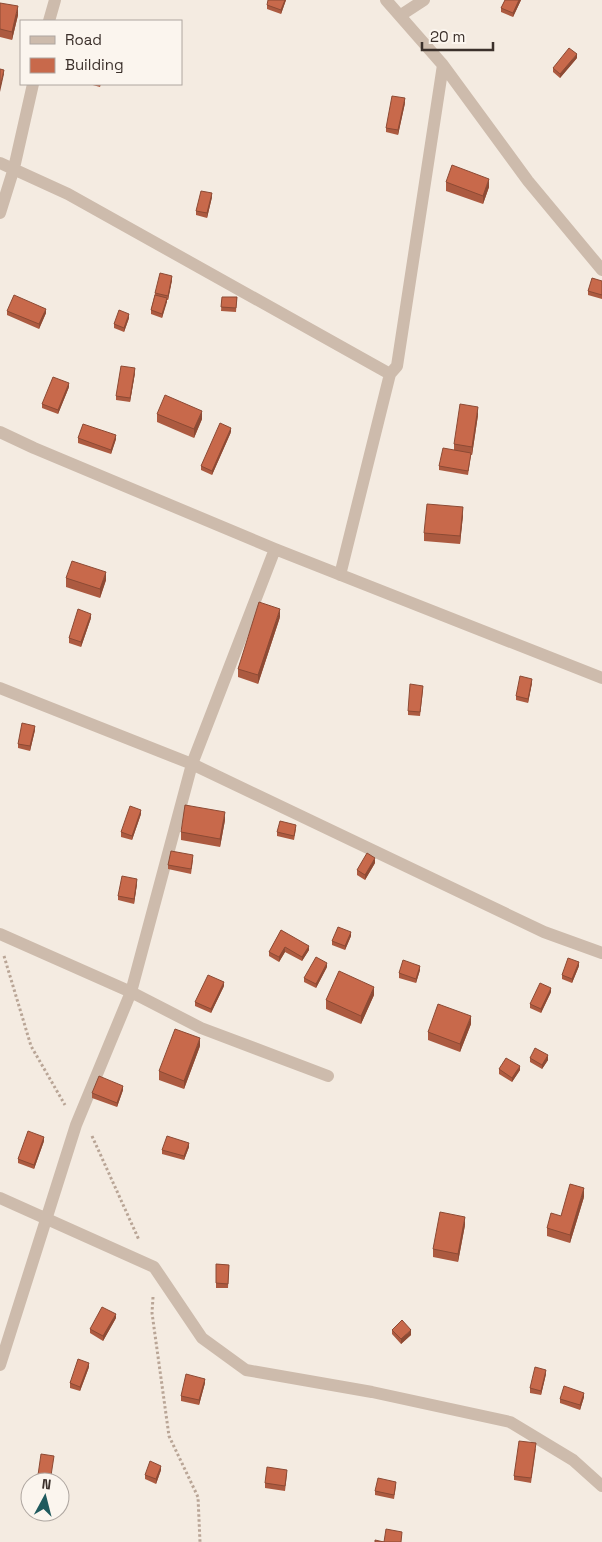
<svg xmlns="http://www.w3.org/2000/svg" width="602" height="1542" font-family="'Space Grotesk',sans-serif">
<rect width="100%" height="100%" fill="#f4ebe1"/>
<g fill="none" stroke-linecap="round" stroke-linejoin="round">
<path stroke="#b9a596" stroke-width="3" stroke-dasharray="2.5 2.5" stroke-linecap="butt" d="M4 956 31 1046 65 1105
M92 1136 139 1240
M153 1297 152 1313 169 1436 198 1497 200 1542"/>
<path stroke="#cdbbac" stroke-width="12" d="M386 0 443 65 528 181 602 270
M401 15 424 0
M49 21 55 0
M0 163 68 194 390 374 397 366 443 65
M0 213 14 168 33 84
M0 432 34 448 275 549 602 678
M340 575 390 374
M0 688 192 764 544 932 602 953
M0 934 131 992 201 1028 328 1076
M0 1198 154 1267 202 1338 246 1370 372 1392 510 1422 573 1460 602 1486
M0 1365 76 1125 131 992 192 764 275 549"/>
</g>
<path fill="#ac5a40" d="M286 0 281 14 267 9V5Z
M505 0H521L513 17 501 12V8Z
M0 3 18 15 12 40 0 37Z
M577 58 560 78 553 72V68Z
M89 84H101L100 87Z
M405 103 398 135 386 132V128Z
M446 182 489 187 483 204 446 191Z
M212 197 207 218 196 215V211Z
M172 280 168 300H167L162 318 151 314V310L155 293Z
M602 281V299L588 295V291Z
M222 297H237L236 312 221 311Z
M7 311 46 313 39 329 7 315Z
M129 318 124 332 114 328V324Z
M135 373 130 402 116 400V396Z
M69 387 58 414 42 408V404Z
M157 414 202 419 194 438 157 422Z
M478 415 472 455H471L468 475 439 470V466L454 450V444Z
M231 432 212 475 201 470V466Z
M78 438 116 439 111 454 78 443Z
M463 515 460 544 424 541V533Z
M66 578 106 580 100 598 66 587Z
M280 617 258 684 238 677V669Z
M91 618 81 647 69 643V638Z
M532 683 528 703 516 700V696Z
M423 690 420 716 408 715V711Z
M35 730 30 751 18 748V744Z
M141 814 132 840 121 837V832Z
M225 820 220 847 181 840V832Z
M296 829 294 840 277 836V832Z
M193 860 191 874 168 869V865Z
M375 863 365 880 357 875V870Z
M137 884 134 904 118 900V896Z
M281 930 309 950 302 961 285 952 279 962 269 956V952Z
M351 936 345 950 332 945V941Z
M579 966 572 983 562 979V975Z
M327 967 316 988 304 982V978Z
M420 970 416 983 399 978V973Z
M224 986 211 1013 195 1006V1002Z
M551 992 541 1013 530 1008V1004Z
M374 995 361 1024 326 1009V1000Z
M471 1024 460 1052 428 1040V1032Z
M200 1046 184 1089 159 1080V1071Z
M530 1058 548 1060 542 1069 530 1062Z
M499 1069 520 1070 512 1082 499 1074Z
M123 1090 117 1107 92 1098V1093Z
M44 1141 34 1169 18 1163V1159Z
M189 1147 184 1160 162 1154V1150Z
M584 1197 570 1243 547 1236V1228Z
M465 1225 458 1262 433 1257V1249Z
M216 1264 229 1265 228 1288H216Z
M116 1318 103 1341 90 1333V1329Z
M392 1330 411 1335 401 1344 392 1334Z
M89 1367 80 1391 70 1388V1383Z
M546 1374 541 1395 530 1393V1388Z
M205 1383 199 1405 181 1401V1396Z
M584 1397 580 1410 560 1403V1399Z
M536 1448 531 1483 514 1480V1476Z
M161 1470 156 1484 145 1479V1475Z
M287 1474 285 1491 265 1488V1483Z
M396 1486 394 1499 375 1495V1491Z"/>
<path fill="#8c4a34" d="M285 0H286L281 14V10Z
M519 0H521L513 17V13Z
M18 6V15L12 40V32Z
M577 54V58L560 78V74Z
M4 70V74L0 92V87Z
M405 98V103L398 135V130Z
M489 179V187L483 204V196Z
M212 193V197L207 218V213Z
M172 276V280L168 300V296Z
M167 298V302L162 318V314Z
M46 309V313L39 329V324Z
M129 314V318L124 332V328Z
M135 368V373L130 402V398Z
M69 383V387L58 414V410Z
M478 407V415L472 455V447Z
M202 411V419L194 438V429Z
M231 428V432L212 475V471Z
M116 435V439L111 454V450Z
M463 507V515L460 544V536Z
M106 572V580L100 598V589Z
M280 609V617L258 684V675Z
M91 614V618L81 647V642Z
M532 679V683L528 703V699Z
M35 726V730L30 751V746Z
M141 810V814L132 840V836Z
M225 812V820L220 847V839Z
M375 858V863L365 880V875Z
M137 879V884L134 904V899Z
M351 932V936L345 950V946Z
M309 946V950L302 961V957Z
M285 947V952L279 962V957Z
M579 962V966L572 983V979Z
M327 963V967L316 988V984Z
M420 966V970L416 983V979Z
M224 982V986L211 1013V1009Z
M374 987V995L361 1024V1016Z
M551 988V992L541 1013V1009Z
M471 1016V1024L460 1052V1044Z
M200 1038V1046L184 1089V1081Z
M548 1055V1060L542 1069V1065Z
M520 1066V1070L512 1082V1078Z
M123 1086V1090L117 1107V1103Z
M44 1137V1141L34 1169V1165Z
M189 1143V1147L184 1160V1156Z
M584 1188V1197L570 1243V1235Z
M465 1217V1225L458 1262V1254Z
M116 1314V1318L103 1341V1336Z
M411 1330V1335L401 1344V1339Z
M89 1363V1367L80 1391V1387Z
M546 1370V1374L541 1395V1391Z
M205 1379V1383L199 1405V1400Z
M584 1393V1397L580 1410V1405Z
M161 1466V1470L156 1484V1479Z"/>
<path fill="#c8694b" stroke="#8c4a34" d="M268 0H285L281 10 267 5Z
M505 0H519L513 13 501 8Z
M0 3 18 6 12 32 0 29Z
M569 48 577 54 560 74 553 68Z
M0 69 4 70 0 87Z
M392 96 405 98 398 130 386 128Z
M452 165 489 179 483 196 446 182Z
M201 191 212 193 207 213 196 211Z
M160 273 172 276 168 296 155 293Z
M592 278 602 281V295L588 291Z
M14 295 46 309 39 324 7 311Z
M155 295 167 298 162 314 151 310Z
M222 297H237L236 308 221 307Z
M119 310 129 314 124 328 114 324Z
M121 366 135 368 130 398 116 396Z
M53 377 69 383 58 410 42 404Z
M165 395 202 411 194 429 157 414Z
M460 404 478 407 472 447 454 444Z
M220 423 231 428 212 471 201 466Z
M83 424 116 435 111 450 78 438Z
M443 448 471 453 468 471 439 466Z
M427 504 463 507 460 536 424 533Z
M72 561 106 572 100 589 66 578Z
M259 602 280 609 258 675 238 669Z
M78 609 91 614 81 642 69 638Z
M520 676 532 679 528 699 516 696Z
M410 684 423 686 420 712 408 711Z
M22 723 35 726 30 746 18 744Z
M185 805 225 812 220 839 181 832Z
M130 806 141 810 132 836 121 832Z
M280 821 296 825 294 836 277 832Z
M171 851 193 855 191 869 168 865Z
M367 853 375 858 365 875 357 870Z
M122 876 137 879 134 899 118 896Z
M338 927 351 932 345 946 332 941Z
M281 930 309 946 302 957 285 947 279 957 269 952Z
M316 957 327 963 316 984 304 978Z
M568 958 579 962 572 979 562 975Z
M403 960 420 966 416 979 399 973Z
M339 971 374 987 361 1016 326 1000Z
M208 975 224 982 211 1009 195 1002Z
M540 983 551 988 541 1009 530 1004Z
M438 1004 471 1016 460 1044 428 1032Z
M175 1029 200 1038 184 1081 159 1071Z
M535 1048 548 1055 542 1065 530 1058Z
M506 1058 520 1066 512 1078 499 1069Z
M99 1076 123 1086 117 1103 92 1093Z
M28 1131 44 1137 34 1165 18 1159Z
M167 1136 189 1143 184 1156 162 1150Z
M570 1184 584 1188 570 1235 547 1228 551 1213 561 1216Z
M440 1212 465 1217 458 1254 433 1249Z
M216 1264 229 1265 228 1284 216 1283Z
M102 1307 116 1314 103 1336 90 1329Z
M402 1320 411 1330 401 1339 392 1330Z
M78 1359 89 1363 80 1387 70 1383Z
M535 1367 546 1370 541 1391 530 1388Z
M186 1374 205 1379 199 1400 181 1396Z
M564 1386 584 1393 580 1405 560 1399Z
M519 1441 536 1443 531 1478 514 1476Z
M41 1454 54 1456 50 1482H37Z
M150 1461 161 1466 156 1479 145 1475Z
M267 1467 287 1470 285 1486 265 1483Z
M378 1478 396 1482 394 1495 375 1491Z
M386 1529 402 1532 401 1542H375V1540L384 1542Z"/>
<rect x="20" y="20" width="162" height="65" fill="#fbf5ee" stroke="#aea6a0"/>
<rect x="30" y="36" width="25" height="8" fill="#cdbbac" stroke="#aea6a0"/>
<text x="65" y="45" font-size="15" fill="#3b302b">Road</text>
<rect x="30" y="58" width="25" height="15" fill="#c8694b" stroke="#aea6a0"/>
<text x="65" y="70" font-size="15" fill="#3b302b">Building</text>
<g transform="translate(45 1497) rotate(7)"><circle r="24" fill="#fbf5ee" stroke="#aea6a0"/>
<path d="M0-4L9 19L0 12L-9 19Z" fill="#1f5a5e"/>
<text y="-8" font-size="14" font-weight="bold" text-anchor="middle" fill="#3b302b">N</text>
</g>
<path d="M422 42v8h71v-8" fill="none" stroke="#3b302b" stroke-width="2.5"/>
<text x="430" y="42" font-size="15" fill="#3b302b" stroke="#fbf5ee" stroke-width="4" paint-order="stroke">20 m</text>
</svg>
